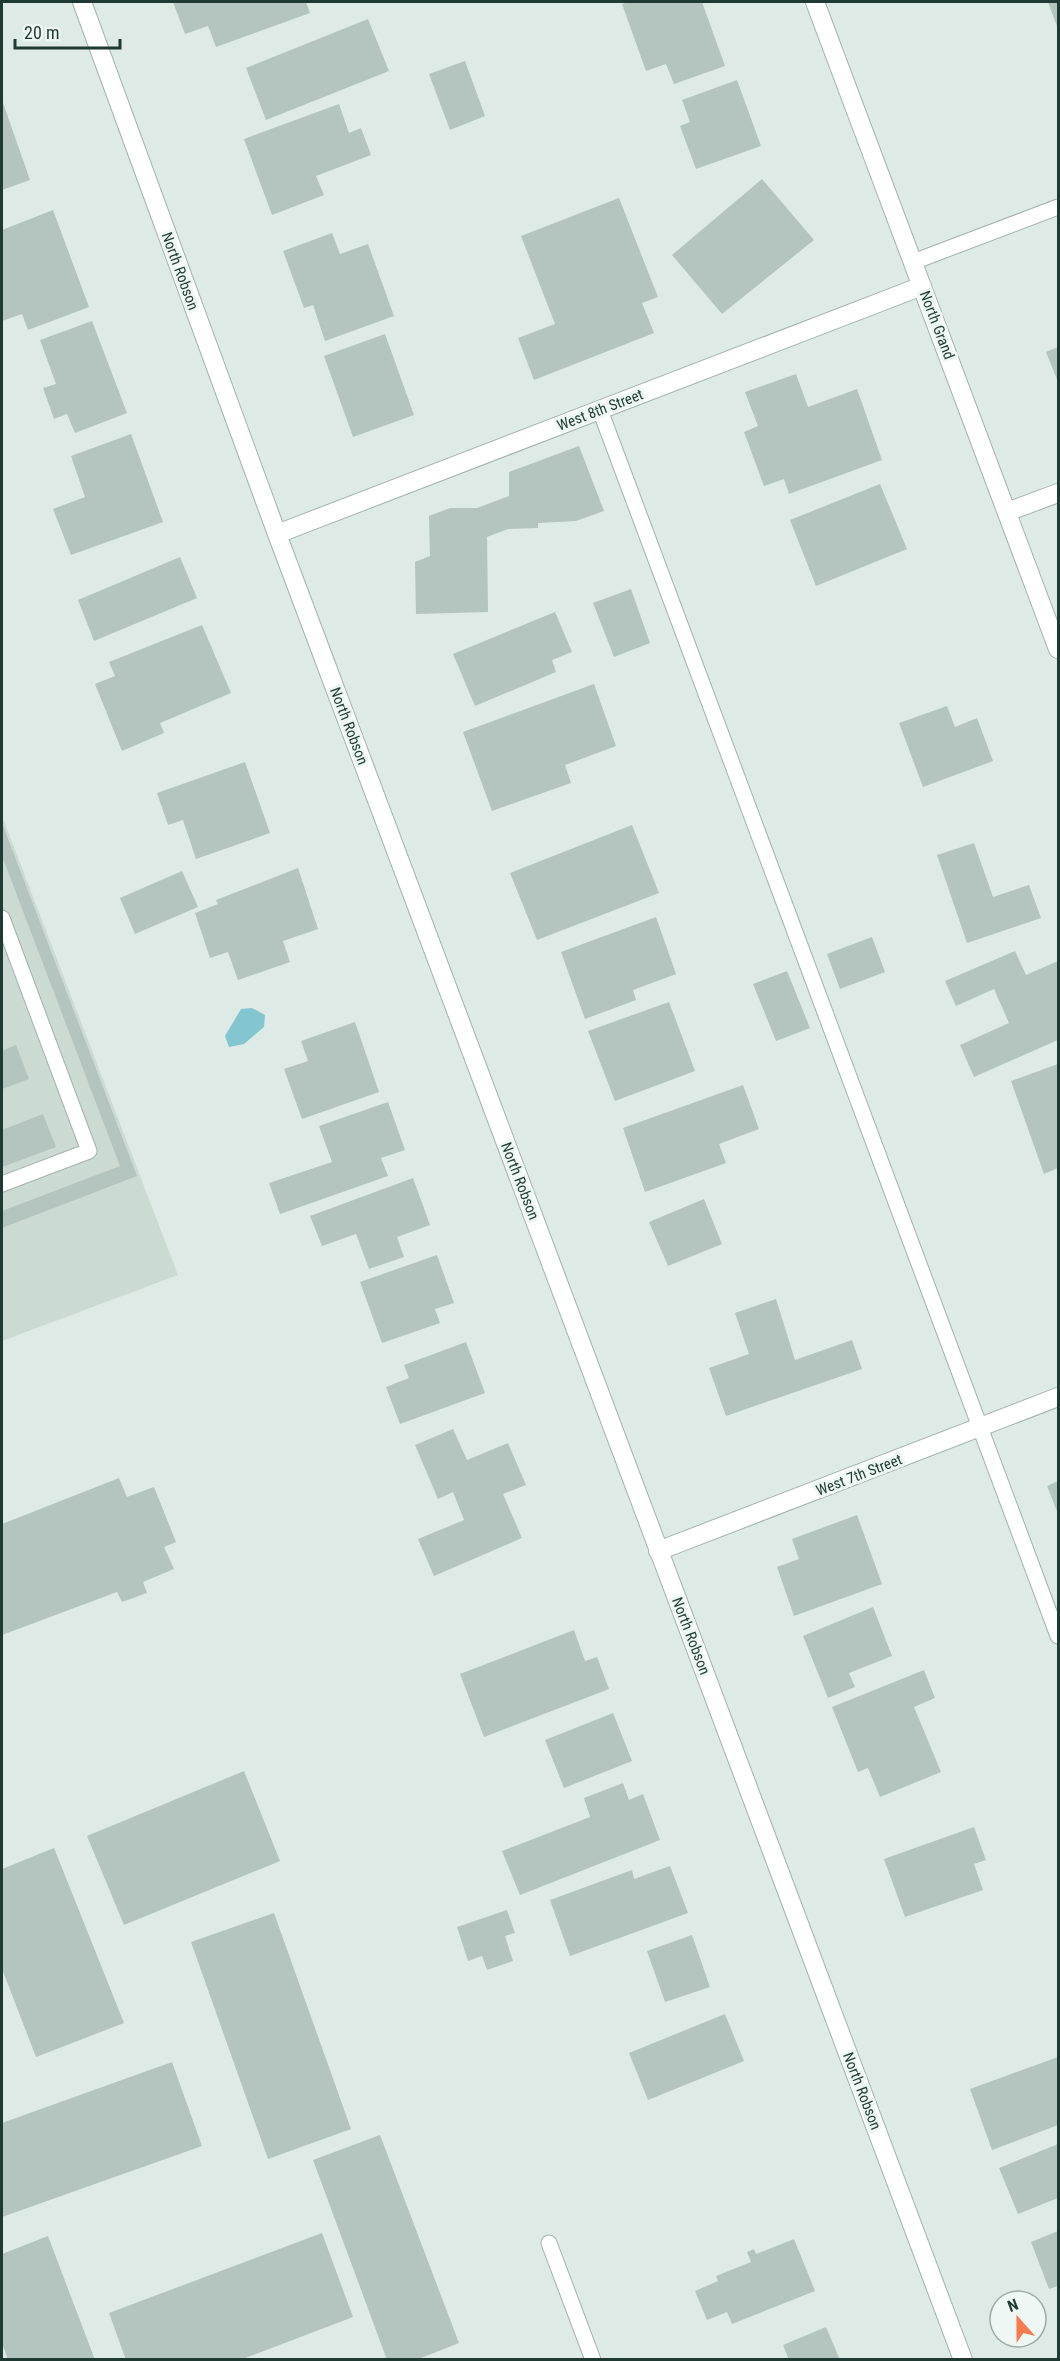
<svg xmlns="http://www.w3.org/2000/svg" width="1060" height="2361" font-family="'Roboto Condensed',sans-serif">
<rect width="100%" height="100%" fill="#deeae5"/>
<path fill="#ccdad4" d="M2 816 178 1275 2 1341Z"/>
<path fill="#83c6d2" d="M252 1008 265 1015 264 1027 244 1044 229 1047 225 1036 241 1009Z"/>
<path fill="#b3c5be" d="M173 2H306L310 13 216 47 208 26 185 34Z
M629 2H702L725 66 674 84 666 64 646 71 622 4Z
M1048 2H1058V29Z
M368 19 389 71 266 120 246 68Z
M465 61 485 116 450 130 429 74Z
M737 80 761 146 696 169 680 126 690 122 682 100Z
M2 100 30 180 2 190Z
M339 104 349 133 361 128 371 155 316 176 324 195 272 215 244 139Z
M762 179 814 240 722 314 672 255Z
M619 198 658 297 642 303 654 333 534 380 518 338 555 324 521 236Z
M53 210 89 307 28 330 22 314 2 321V230Z
M332 233 340 254 368 244 394 316 325 341 313 305 304 308 283 251Z
M92 321 127 413 75 433 67 414 54 419 43 388 56 384 40 340Z
M385 334 414 415 353 437 324 356Z
M1058 347V382L1046 352Z
M796 374 808 407 857 389 882 460 789 494 784 479 764 486 744 432 758 426 745 392Z
M131 434 163 522 71 555 53 509 85 497 71 456Z
M579 446 604 511 576 521 538 523V528L508 529 487 537 488 612 416 614 415 562 430 556 429 516 450 508H477L509 496V472Z
M880 484 907 549 816 586 790 520Z
M180 557 197 598 94 641 78 600Z
M631 589 650 643 614 657 593 603Z
M555 612 572 652 552 660 556 672 475 706 453 654Z
M202 625 231 693 160 723 164 733 122 751 95 684 115 676 109 662Z
M594 684 616 746 565 765 571 783 492 811 463 732Z
M947 706 955 727 977 718 993 761 923 787 899 723Z
M245 762 270 833 196 859 183 820 168 825 157 793Z
M2 823 137 1176 2 1228V1211L120 1166 2 856Z
M632 825 659 893 537 940 510 873Z
M974 843 993 897 1029 885 1041 918 967 943 937 855Z
M298 868 318 929 283 941 290 962 238 980 228 952 210 958 195 913 218 904 216 900Z
M182 871 198 907 135 934 120 898Z
M656 917 676 974 633 990 636 1000 585 1019 561 952Z
M872 937 885 972 840 989 827 954Z
M1015 951 1026 975 1058 961V1040L974 1077 960 1045 1009 1023 994 989 956 1006 945 981Z
M787 971 810 1028 776 1041 753 984Z
M669 1002 695 1071 615 1101 588 1031Z
M355 1022 379 1092 302 1119 284 1069 308 1061 301 1041Z
M16 1045 29 1079 2 1089V1051Z
M1058 1064V1168L1044 1174 1011 1081Z
M743 1085 759 1129 719 1144 726 1163 645 1192 623 1128Z
M388 1102 405 1150 381 1158 388 1176 280 1214 269 1183 332 1162 319 1126Z
M43 1114 56 1147 2 1167V1130Z
M413 1178 430 1225 397 1237 404 1257 369 1269 356 1234 322 1246 310 1216Z
M704 1199 722 1244 668 1266 649 1222Z
M437 1255 454 1303 435 1309 440 1323 382 1343 360 1282Z
M776 1299 795 1360 852 1340 862 1369 726 1416 709 1368 749 1354 735 1313Z
M466 1342 485 1393 400 1424 386 1387 409 1378 404 1365Z
M453 1429 467 1460 508 1443 526 1485 503 1494 522 1538 434 1576 418 1539 464 1520 453 1492 438 1499 415 1445Z
M119 1478 127 1497 154 1487 176 1542 164 1547 174 1569 143 1582 147 1593 122 1602 117 1592 2 1635V1524Z
M1058 1481V1514L1047 1486Z
M857 1515 882 1584 794 1616 777 1567 799 1559 792 1539Z
M873 1607 892 1656 849 1673 855 1687 828 1698 803 1636Z
M574 1630 585 1661 597 1657 609 1689 484 1737 460 1674Z
M924 1670 935 1698 914 1707 941 1772 880 1797 868 1768 858 1772 832 1707Z
M613 1713 632 1761 564 1788 545 1740Z
M244 1771 280 1861 124 1925 87 1836Z
M623 1783 629 1800 643 1794 660 1840 520 1895 502 1851 590 1817 584 1798Z
M974 1827 986 1860 974 1864 983 1890 905 1917 884 1859Z
M54 1848 124 2023 36 2057 2 1969V1869Z
M670 1866 688 1913 570 1956 550 1900 632 1870 634 1879Z
M507 1910 515 1933 505 1936 513 1961 487 1970 482 1956 468 1961 457 1927Z
M274 1913 351 2129 268 2159 191 1942Z
M692 1935 710 1987 665 2002 647 1951Z
M725 2014 744 2061 648 2100 629 2053Z
M1058 2057V2125L992 2150 970 2089Z
M172 2062 202 2146 2 2217V2123Z
M380 2135 459 2343 416 2360H387L313 2160Z
M1058 2144V2198L1018 2214 999 2168Z
M1058 2231V2286L1049 2289 1031 2242Z
M322 2233 353 2317 240 2360H126L109 2313Z
M48 2236 95 2360H8L2 2343V2254Z
M794 2239 815 2291 732 2324 727 2312 707 2320 695 2291 718 2281 716 2276 751 2262 747 2252 754 2249 756 2254Z
M826 2327 840 2360H789L783 2345Z"/>
<g fill="none" stroke-linecap="round" stroke-linejoin="round">
<defs>
<path id="service" d="M913 262 1058 207
M600 410 1058 1636
M2 918 89 1151 2 1184
M549 2243 593 2360"/>
<path id="minor" d="M82 2 277 534 963 2360
M815 2 1058 649
M1007 512 1058 493
M277 534 922 286
M658 1551 1058 1397"/>
</defs>
<use href="#service" stroke="#a1b2ac" stroke-width="17"/>
<use href="#minor" stroke="#a1b2ac" stroke-width="20"/>
<use href="#service" stroke="#fff" stroke-width="15"/>
<use href="#minor" stroke="#fff" stroke-width="18"/>
</g>
<g text-anchor="middle" stroke-width="6" stroke-linejoin="round" paint-order="stroke">
<g font-size="15" fill="#1f3a33" stroke="#eef7f3">
<text transform="translate(180 271) rotate(70)" y="5">North Robson</text>
<text transform="translate(937 325) rotate(69)" y="5">North Grand</text>
<text transform="translate(600 410) rotate(-21)" y="5">West 8th Street</text>
<text transform="translate(349 726) rotate(69)" y="5">North Robson</text>
<text transform="translate(520 1181) rotate(69)" y="5">North Robson</text>
<text transform="translate(859 1475) rotate(-21)" y="5">West 7th Street</text>
<text transform="translate(691 1636) rotate(69)" y="5">North Robson</text>
<text transform="translate(862 2091) rotate(69)" y="5">North Robson</text>
</g>
</g>
<rect width="1060" height="2361" fill="none" stroke="#1f3a33" stroke-width="6"/>
<g transform="translate(1018 2319) rotate(339)"><circle r="28" fill="#eef7f3" stroke="#9baba6" stroke-width="1.5"/>
<path d="M0-4.5L10 22L0 15L-10 22Z" fill="#f7794f"/>
<text y="-9" font-size="16" font-weight="bold" text-anchor="middle" fill="#1f3a33">N</text>
</g>
<path d="M15 39v9h105v-9" fill="none" stroke="#1f3a33" stroke-width="3"/>
<text x="24" y="39" font-size="18" fill="#1f3a33" stroke="#eef7f3" stroke-width="4.5" paint-order="stroke">20 m</text>
</svg>
